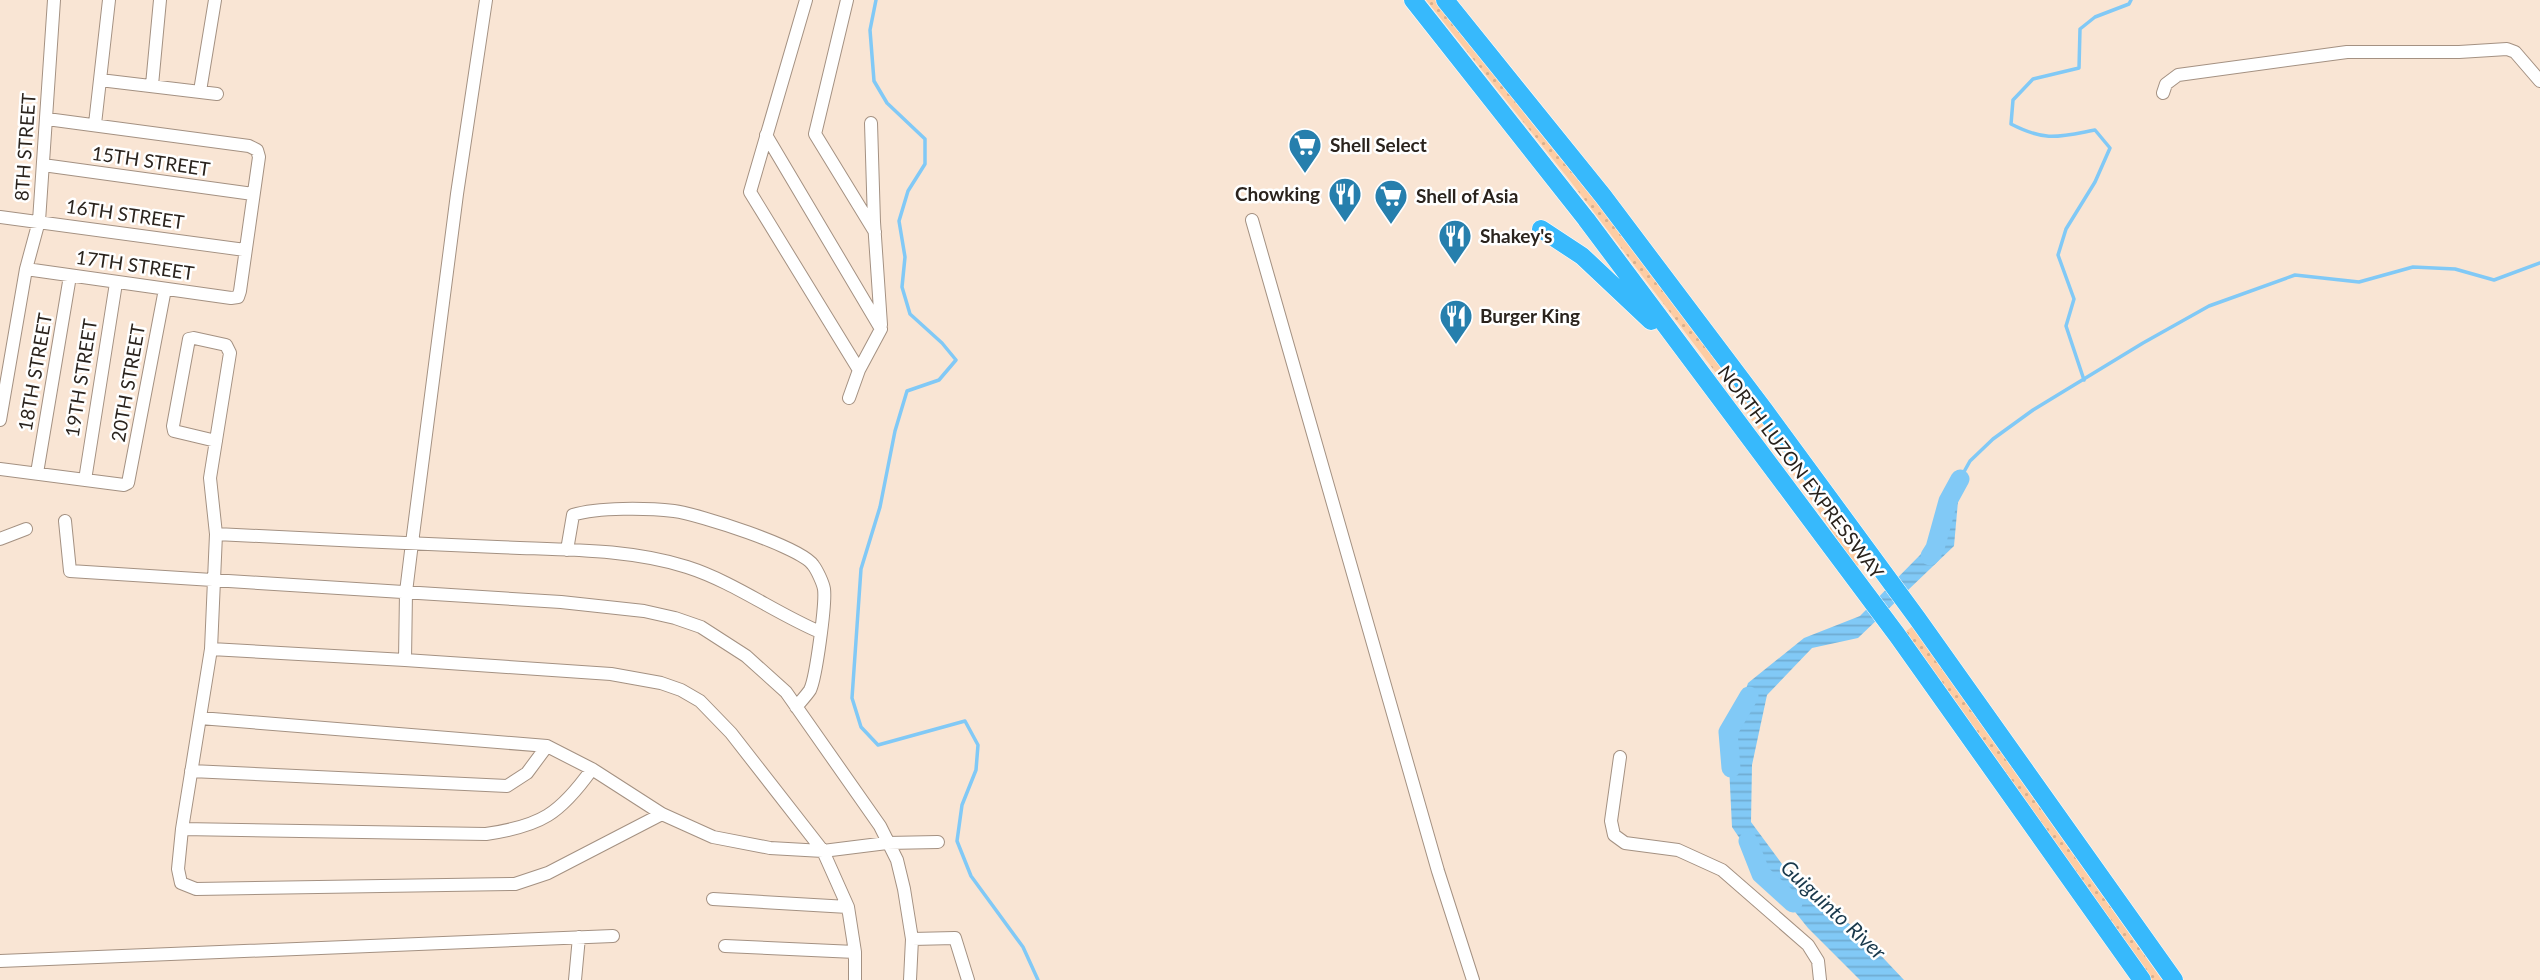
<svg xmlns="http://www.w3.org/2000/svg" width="2540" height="980" font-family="Lato,sans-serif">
<defs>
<pattern id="grass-dots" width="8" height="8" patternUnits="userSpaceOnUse" patternTransform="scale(1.75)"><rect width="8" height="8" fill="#fdcda4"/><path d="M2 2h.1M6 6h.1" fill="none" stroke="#d9b08d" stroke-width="1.8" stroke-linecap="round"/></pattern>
<pattern id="water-rules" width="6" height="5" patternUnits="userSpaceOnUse" patternTransform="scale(1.75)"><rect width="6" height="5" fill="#81c9f6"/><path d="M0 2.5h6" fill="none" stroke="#70acd2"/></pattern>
</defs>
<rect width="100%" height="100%" fill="#f9e5d4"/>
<path fill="url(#grass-dots)" d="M1426 0H1440L1654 274 1864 560 1856 567 1801 485 1571 182Z
M1913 626 2162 980H2152L1905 632Z"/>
<path fill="url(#water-rules)" d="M1960 479 1954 546 1858 638 1812 648 1767 695 1752 765 1751 822 1782 864 1822 906 1854 927 1904 980H1860L1808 928 1759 867 1732 827 1728 745 1748 683 1804 638 1860 616 1921 554 1947 523Z"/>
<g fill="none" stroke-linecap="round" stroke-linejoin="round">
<path stroke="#81c9f6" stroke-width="3.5" d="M876 0 870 30 874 81 887 103 925 139V164L908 191 899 221 905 257 902 287 910 314 942 343 956 360 939 380 907 391 895 431 880 507 861 569 852 698 861 727 878 745 965 721 978 745 976 770 962 805 957 841 971 876 1023 947 1038 980
M2084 380 2066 326 2074 299 2058 255 2066 229 2095 182 2110 148 2095 130C2058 137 2046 142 2011 124L2013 100 2033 79 2079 68 2080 29 2095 17 2129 4 2131 0
M1960 479 1970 461 1993 439 2033 410 2143 343 2209 306 2295 275 2359 282 2413 267 2455 269 2494 280 2540 263"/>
<path stroke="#81c9f6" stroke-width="19" d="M1930 556 1935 548 1948 501 1960 479
M1731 768 1728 732 1749 696
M1748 841 1761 874 1793 903"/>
<defs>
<path id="minor" d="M806 0 750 192 859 370
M847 0 815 134 875 232
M100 80 217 94
M152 85 160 0
M200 91 215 0
M2163 93 2166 84 2178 75 2347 52H2459L2507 49 2515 52 2540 81
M871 123 874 222 881 325
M95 124 109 0
M766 135 881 329 859 370 849 398
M43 165 253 194
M0 217 245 250
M1252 220 1438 871 1473 980
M26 269 231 298 238 297 240 291 259 157 257 150 249 146 47 119
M0 420 26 269 39 221 54 0
M216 441 174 431 173 426 189 339 194 338 226 345 230 353 210 478 216 534 211 649 182 829 178 869 181 883 196 889 515 884 548 873 662 814
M0 469 124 485 128 483 165 289
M37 473 70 276
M85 480 116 283
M65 521 70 571 561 602 644 611 675 618 701 627 746 656 786 692 880 826 897 860 904 889 912 939 910 980
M216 534C310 539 403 543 497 547 560 550 627 548 687 567 734 582 775 613 820 632
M0 539 26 529
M567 550 573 515C598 507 648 508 674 511 698 514 801 547 813 565 817 570 823 583 824 589 826 603 816 678 810 690 806 696 801 701 796 707
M211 649 405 660 611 674 661 683 681 690 700 701 731 733 823 851 848 907 855 952V980
M405 660 406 592 412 543 457 194 486 0
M200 718 547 746 592 769 662 814 713 837 770 848 823 851 887 843 938 842
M1620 757 1611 821 1614 835 1625 843 1678 850 1722 870 1808 945 1818 961 1820 980
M191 771 507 786 527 773 547 746
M182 829 486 834C541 826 560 814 592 769
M713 899 848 907
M912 939 955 938 968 980
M725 946 855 952
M0 961 613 936
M575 980 579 937"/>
<path id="highway" d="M1413 0 1586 219 1897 635 2142 980
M1445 0 1603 196 1765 411 1917 618 2174 980
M1541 229 1582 256 1651 321"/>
</defs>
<use href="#minor" stroke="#a49182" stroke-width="14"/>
<use href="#highway" stroke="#fff" stroke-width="19"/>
<use href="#minor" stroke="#fff" stroke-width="12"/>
<use href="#highway" stroke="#37b9fc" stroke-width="18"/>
</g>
<defs>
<symbol id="supermarket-pin" viewBox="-11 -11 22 30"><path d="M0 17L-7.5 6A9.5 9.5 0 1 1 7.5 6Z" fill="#267fad" stroke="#fff"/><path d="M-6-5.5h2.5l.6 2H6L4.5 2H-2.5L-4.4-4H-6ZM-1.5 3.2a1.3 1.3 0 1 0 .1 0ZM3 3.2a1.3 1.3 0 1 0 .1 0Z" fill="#fff"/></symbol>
<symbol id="restaurant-pin" viewBox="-11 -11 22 30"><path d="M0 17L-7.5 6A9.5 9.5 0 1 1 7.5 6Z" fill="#267fad" stroke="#fff"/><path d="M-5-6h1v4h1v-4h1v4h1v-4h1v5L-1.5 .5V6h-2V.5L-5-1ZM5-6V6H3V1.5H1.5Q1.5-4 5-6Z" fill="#fff"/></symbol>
</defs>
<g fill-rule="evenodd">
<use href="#supermarket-pin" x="1286" y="126" width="38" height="52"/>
<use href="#restaurant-pin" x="1326" y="175" width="38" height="52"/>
<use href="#supermarket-pin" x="1372" y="177" width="38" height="52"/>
<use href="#restaurant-pin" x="1436" y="217" width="38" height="52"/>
<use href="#restaurant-pin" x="1437" y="297" width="38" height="52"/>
</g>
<g text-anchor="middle" stroke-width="5" stroke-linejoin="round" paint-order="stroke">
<g font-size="19" font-weight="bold" fill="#2a231d" stroke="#fff" text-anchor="start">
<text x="1330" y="152">Shell Select</text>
<text x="1320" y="201" text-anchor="end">Chowking</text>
<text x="1416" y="203">Shell of Asia</text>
<text x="1480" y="243">Shakey's</text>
<text x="1480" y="323">Burger King</text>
</g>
<g font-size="19" fill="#2a231d" stroke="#fff">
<text transform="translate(25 147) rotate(-86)" y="7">8TH STREET</text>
<text transform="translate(151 161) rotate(8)" y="7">15TH STREET</text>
<text transform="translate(125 214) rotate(8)" y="7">16TH STREET</text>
<text transform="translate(135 265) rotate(8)" y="7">17TH STREET</text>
<text transform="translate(35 372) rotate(-80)" y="7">18TH STREET</text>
<text transform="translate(81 378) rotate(-81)" y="7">19TH STREET</text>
<text transform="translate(128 383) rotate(-80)" y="7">20TH STREET</text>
<text transform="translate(1801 472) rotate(53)" y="7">NORTH LUZON EXPRESSWAY</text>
</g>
<g font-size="21" font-style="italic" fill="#19394c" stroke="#fff">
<text transform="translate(1833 910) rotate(43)" y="7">Guiguinto River</text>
</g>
</g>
</svg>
